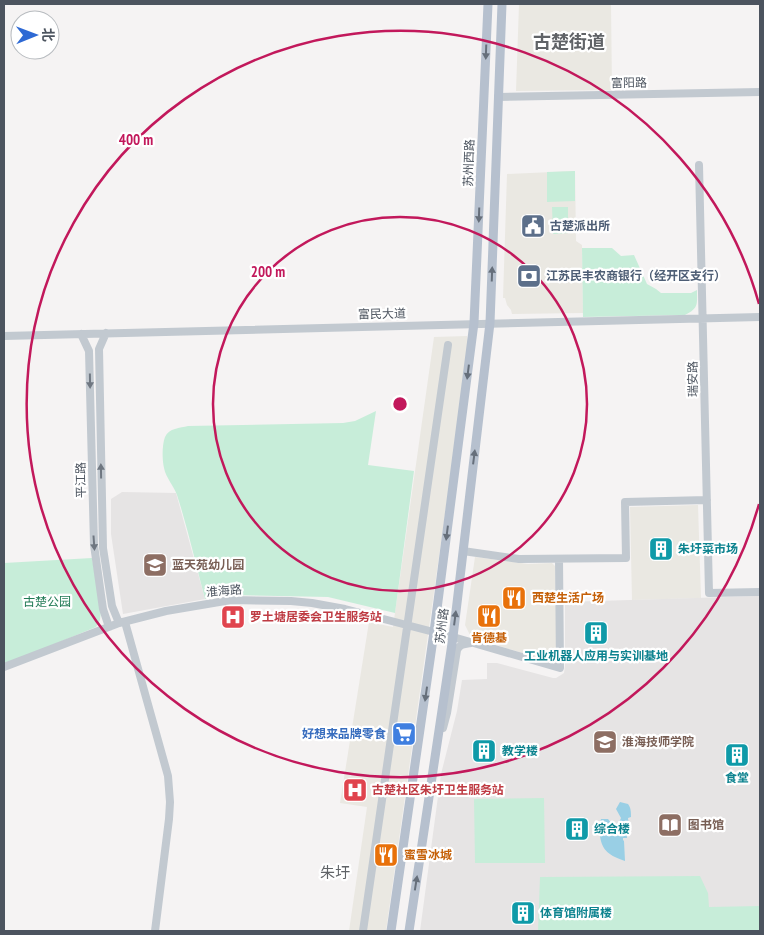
<svg xmlns="http://www.w3.org/2000/svg" width="764" height="935" font-family="'PT Sans Narrow','Noto Sans SC',sans-serif">
<rect width="100%" height="100%" fill="#f5f3f3"/>
<path fill="#eae8e2" d="M519 4H611L612 90 516 91Z
M575 171 576 241 582 245 583 313 512 314 511 310 507 305 505 298H503L507 174Z
M467 336 469 345 386 931H349L367 807 340 803 369 622 393 627 434 337Z
M698 505 701 598 632 600 630 507Z
M475 557 528 564 552 563 555 566 558 664 477 639 470 635 465 625Z"/>
<path fill="#e6e4e4" d="M122 492 176 493 205 599 123 614 111 534V499Z
M760 596V931H420L441 774 457 711 462 680 487 679V663H497L553 678H556L561 675 564 673 565 666V602Z"/>
<path fill="#c7edd9" d="M575 171V201L547 202V172Z
M552 207H568V233L553 234Z
M582 248H612L621 256 634 255 647 284 656 289 661 293H691L697 290C697 304 699 308 685 315L583 317Z
M376 411 368 465 414 471 395 613 328 597 229 595 205 599C196 565 188 529 177 495 174 486 166 478 164 468 162 459 162 445 165 437 169 428 180 428 188 426L343 423 355 421Z
M92 558 101 610 100 620 96 627 4 665V563Z
M544 798 545 863H475L474 799Z
M700 876 708 893 709 907 760 906V931H538L540 877Z"/>
<path fill="#99cfe5" d="M620 802 628 804C631 808 631 812 631 817L628 818 629 827 626 828 627 838H623V840L624 841 625 861C610 856 602 851 600 836 600 830 599 824 601 819H608L612 824C617 825 619 823 621 818L616 809Z"/>
<g fill="none" stroke-linecap="round" stroke-linejoin="round">
<path stroke="#c2c9d0" stroke-width="8" d="M498 97 760 92
M699 165 709 593 760 592
M106 333 99 349 103 548 112 606 119 623
M81 334 89 351 94 545 103 609 109 627
M4 336 760 317
M463 551 519 559 626 558 625 502 707 500
M125 622 168 776 170 802 169 819 155 931
M4 667 119 623 166 611 231 600 291 601 312 603 345 609 453 637 560 668 559 559
M443 728 447 713 457 650C460 644 464 644 471 643
M363 931 448 345"/>
<path stroke="#b6c0ce" stroke-width="9" d="M391 931 434 632 474 323 488 4
M409 931 453 637 490 323 502 4"/>
</g>
<defs><path id="oneway-solid" d="M-6-.8H1V-3.2L6.5 0L1 3.2V.8H-6Z" transform="scale(1.25)"/></defs>
<g fill="#666f7b">
<use href="#oneway-solid" transform="translate(486 52) rotate(92)"/>
<use href="#oneway-solid" transform="translate(479 215) rotate(92)"/>
<use href="#oneway-solid" transform="translate(492 274) rotate(-88)"/>
<use href="#oneway-solid" transform="translate(468 372) rotate(97)"/>
<use href="#oneway-solid" transform="translate(474 457) rotate(-83)"/>
<use href="#oneway-solid" transform="translate(447 533) rotate(97)"/>
<use href="#oneway-solid" transform="translate(455 618) rotate(-83)"/>
<use href="#oneway-solid" transform="translate(426 694) rotate(98)"/>
<use href="#oneway-solid" transform="translate(416 883) rotate(-81)"/>
</g>
<g fill="#6f7781">
<use href="#oneway-solid" transform="translate(90 381) rotate(89)"/>
<use href="#oneway-solid" transform="translate(101 471) rotate(-91)"/>
<use href="#oneway-solid" transform="translate(94 543) rotate(86)"/>
</g>
<g fill="none" stroke="#c2185b" stroke-width="2.5">
<circle cx="400" cy="404" r="187"/>
<path d="M759 504A373 373 0 1 1 759 304"/>
</g>
<defs>
<symbol id="civic-square" viewBox="-11 -11 22 22"><rect x="-9" y="-9" width="18" height="18" rx="4" fill="#5c6f8a" stroke="#fff"/><path d="M-.6-6.5H3V-4.5H.6V-3L4-1V1h2V6H-6V1h2V-1L-.6-3ZM-1.2 2.5V6h2.4V2.5Z" fill="#fff"/></symbol>
<symbol id="bank-square" viewBox="-11 -11 22 22"><rect x="-9" y="-9" width="18" height="18" rx="4" fill="#5c6f8a" stroke="#fff"/><path d="M-6-4H6V4H-6ZM0-2.3a2.3 2.3 0 1 0 0 4.6a2.3 2.3 0 1 0 0-4.6Z" fill="#fff"/></symbol>
<symbol id="building-square" viewBox="-11 -11 22 22"><rect x="-9" y="-9" width="18" height="18" rx="4" fill="#0f9aa8" stroke="#fff"/><path d="M-4-6H4V6H1V3H-1V6H-4ZM-2.5-4.3h1.7v1.8h-1.7ZM.8-4.3h1.7v1.8H.8ZM-2.5-1h1.7V.8h-1.7ZM.8-1h1.7V.8H.8Z" fill="#fff"/></symbol>
<symbol id="school-square" viewBox="-11 -11 22 22"><rect x="-9" y="-9" width="18" height="18" rx="4" fill="#8d6e63" stroke="#fff"/><path d="M0-5L7-2L0 1L-7-2ZM-4 1L0 2.5L4 1V4Q0 6-4 4Z" fill="#fff"/></symbol>
<symbol id="restaurant-square" viewBox="-11 -11 22 22"><rect x="-9" y="-9" width="18" height="18" rx="4" fill="#e8710a" stroke="#fff"/><path d="M-5-6h1v4h1v-4h1v4h1v-4h1v5L-1.5 .5V6h-2V.5L-5-1ZM5-6V6H3V1.5H1.5Q1.5-4 5-6Z" fill="#fff"/></symbol>
<symbol id="hospital-square" viewBox="-11 -11 22 22"><rect x="-9" y="-9" width="18" height="18" rx="4" fill="#e0444e" stroke="#fff"/><path d="M-5-5h3v3.5h4V-5h3V5h-3V1.5h-4V5h-3Z" fill="#fff"/></symbol>
<symbol id="supermarket-square" viewBox="-11 -11 22 22"><rect x="-9" y="-9" width="18" height="18" rx="4" fill="#3f7fe0" stroke="#fff"/><path d="M-6-5.5h2.5l.6 2H6L4.5 2H-2.5L-4.4-4H-6ZM-1.5 3.2a1.3 1.3 0 1 0 .1 0ZM3 3.2a1.3 1.3 0 1 0 .1 0Z" fill="#fff"/></symbol>
<symbol id="library-square" viewBox="-11 -11 22 22"><rect x="-9" y="-9" width="18" height="18" rx="4" fill="#8d6e63" stroke="#fff"/><path d="M-6-4Q-3-5.5-.7-3.5V5Q-3 3-6 4ZM6-4Q3-5.5 .7-3.5V5Q3 3 6 4Z" fill="#fff"/></symbol>
</defs>
<g fill-rule="evenodd">
<use href="#civic-square" x="519" y="212" width="28" height="28"/>
<use href="#bank-square" x="515" y="262" width="28" height="28"/>
<use href="#building-square" x="647" y="535" width="28" height="28"/>
<use href="#school-square" x="141" y="551" width="28" height="28"/>
<use href="#restaurant-square" x="500" y="584" width="28" height="28"/>
<use href="#restaurant-square" x="475" y="602" width="28" height="28"/>
<use href="#hospital-square" x="219" y="603" width="28" height="28"/>
<use href="#building-square" x="582" y="619" width="28" height="28"/>
<use href="#supermarket-square" x="390" y="720" width="28" height="28"/>
<use href="#school-square" x="591" y="728" width="28" height="28"/>
<use href="#building-square" x="470" y="737" width="28" height="28"/>
<use href="#building-square" x="723" y="741" width="28" height="28"/>
<use href="#hospital-square" x="341" y="776" width="28" height="28"/>
<use href="#library-square" x="656" y="811" width="28" height="28"/>
<use href="#building-square" x="563" y="815" width="28" height="28"/>
<use href="#restaurant-square" x="372" y="841" width="28" height="28"/>
<use href="#building-square" x="509" y="899" width="28" height="28"/>
</g>
<g text-anchor="middle" stroke-width="4.5" stroke-linejoin="round" paint-order="stroke">
<g font-size="12" fill="#4c545f" stroke="#fff">
<text transform="translate(629 83) rotate(-1)" y="4">富阳路</text>
<text transform="translate(469 163) rotate(-88)" y="4">苏州西路</text>
<text transform="translate(382 314) rotate(-1)" y="4">富民大道</text>
<text transform="translate(693 379) rotate(-91)" y="4">瑞安路</text>
<text transform="translate(81 480) rotate(-91)" y="4">平江路</text>
<text transform="translate(224 591) rotate(-5)" y="4">淮海路</text>
<text transform="translate(442 626) rotate(-83)" y="4">苏州路</text>
</g>
<g font-size="12" font-weight="bold" fill="#4e5e75" stroke="#fff" text-anchor="start">
<text x="550" y="230">古楚派出所</text>
<text x="546" y="280">江苏民丰农商银行（经开区支行）</text>
</g>
<g font-size="12" font-weight="bold" fill="#0d838f" stroke="#fff" text-anchor="start">
<text x="678" y="553">朱圩菜市场</text>
<text x="596" y="660" text-anchor="middle">工业机器人应用与实训基地</text>
<text x="502" y="755">教学楼</text>
<text x="737" y="782" text-anchor="middle">食堂</text>
<text x="594" y="833">综合楼</text>
<text x="540" y="917">体育馆附属楼</text>
</g>
<g font-size="12" font-weight="bold" fill="#785e54" stroke="#fff" text-anchor="start">
<text x="172" y="569">蓝天苑幼儿园</text>
<text x="622" y="746">淮海技师学院</text>
<text x="688" y="829">图书馆</text>
</g>
<g font-size="12" font-weight="bold" fill="#c56008" stroke="#fff" text-anchor="start">
<text x="532" y="602">西楚生活广场</text>
<text x="489" y="642" text-anchor="middle">肯德基</text>
<text x="404" y="859">蜜雪冰城</text>
</g>
<g font-size="12" fill="#227b56" stroke="#fff">
<text x="47" y="606">古楚公园</text>
</g>
<g font-size="12" font-weight="bold" fill="#be3a42" stroke="#fff" text-anchor="start">
<text x="250" y="621">罗土塘居委会卫生服务站</text>
<text x="372" y="794">古楚社区朱圩卫生服务站</text>
</g>
<g font-size="12" font-weight="bold" fill="#366cbe" stroke="#fff" text-anchor="end">
<text x="386" y="738">好想来品牌零食</text>
</g>
<g font-size="15" fill="#606367" stroke="#fff">
<text x="335" y="878">朱圩</text>
</g>
<g font-size="18" font-weight="bold" fill="#606367" stroke="#fff">
<text x="569" y="48">古楚街道</text>
</g>
</g>
<circle cx="400" cy="404" r="8" fill="#c2185b" stroke="#fff" stroke-width="2.5"/>
<g font-size="15" text-anchor="middle" font-weight="bold" fill="#c2185b" stroke="#fff" stroke-width="4.5" stroke-linejoin="round" paint-order="stroke">
<text x="136" y="145">400 m</text>
<text x="268" y="277">200 m</text>
</g>
<rect width="764" height="935" fill="none" stroke="#4c545f" stroke-width="10"/>
<g transform="translate(35 35) rotate(89)"><circle r="24" fill="#ffffff" stroke="#b7bbbf"/>
<path d="M0-4L9 19L0 12L-9 19Z" fill="#2e69d4"/>
<text y="-8" font-size="14" font-weight="bold" text-anchor="middle" fill="#4c545f">北</text>
</g>
</svg>
